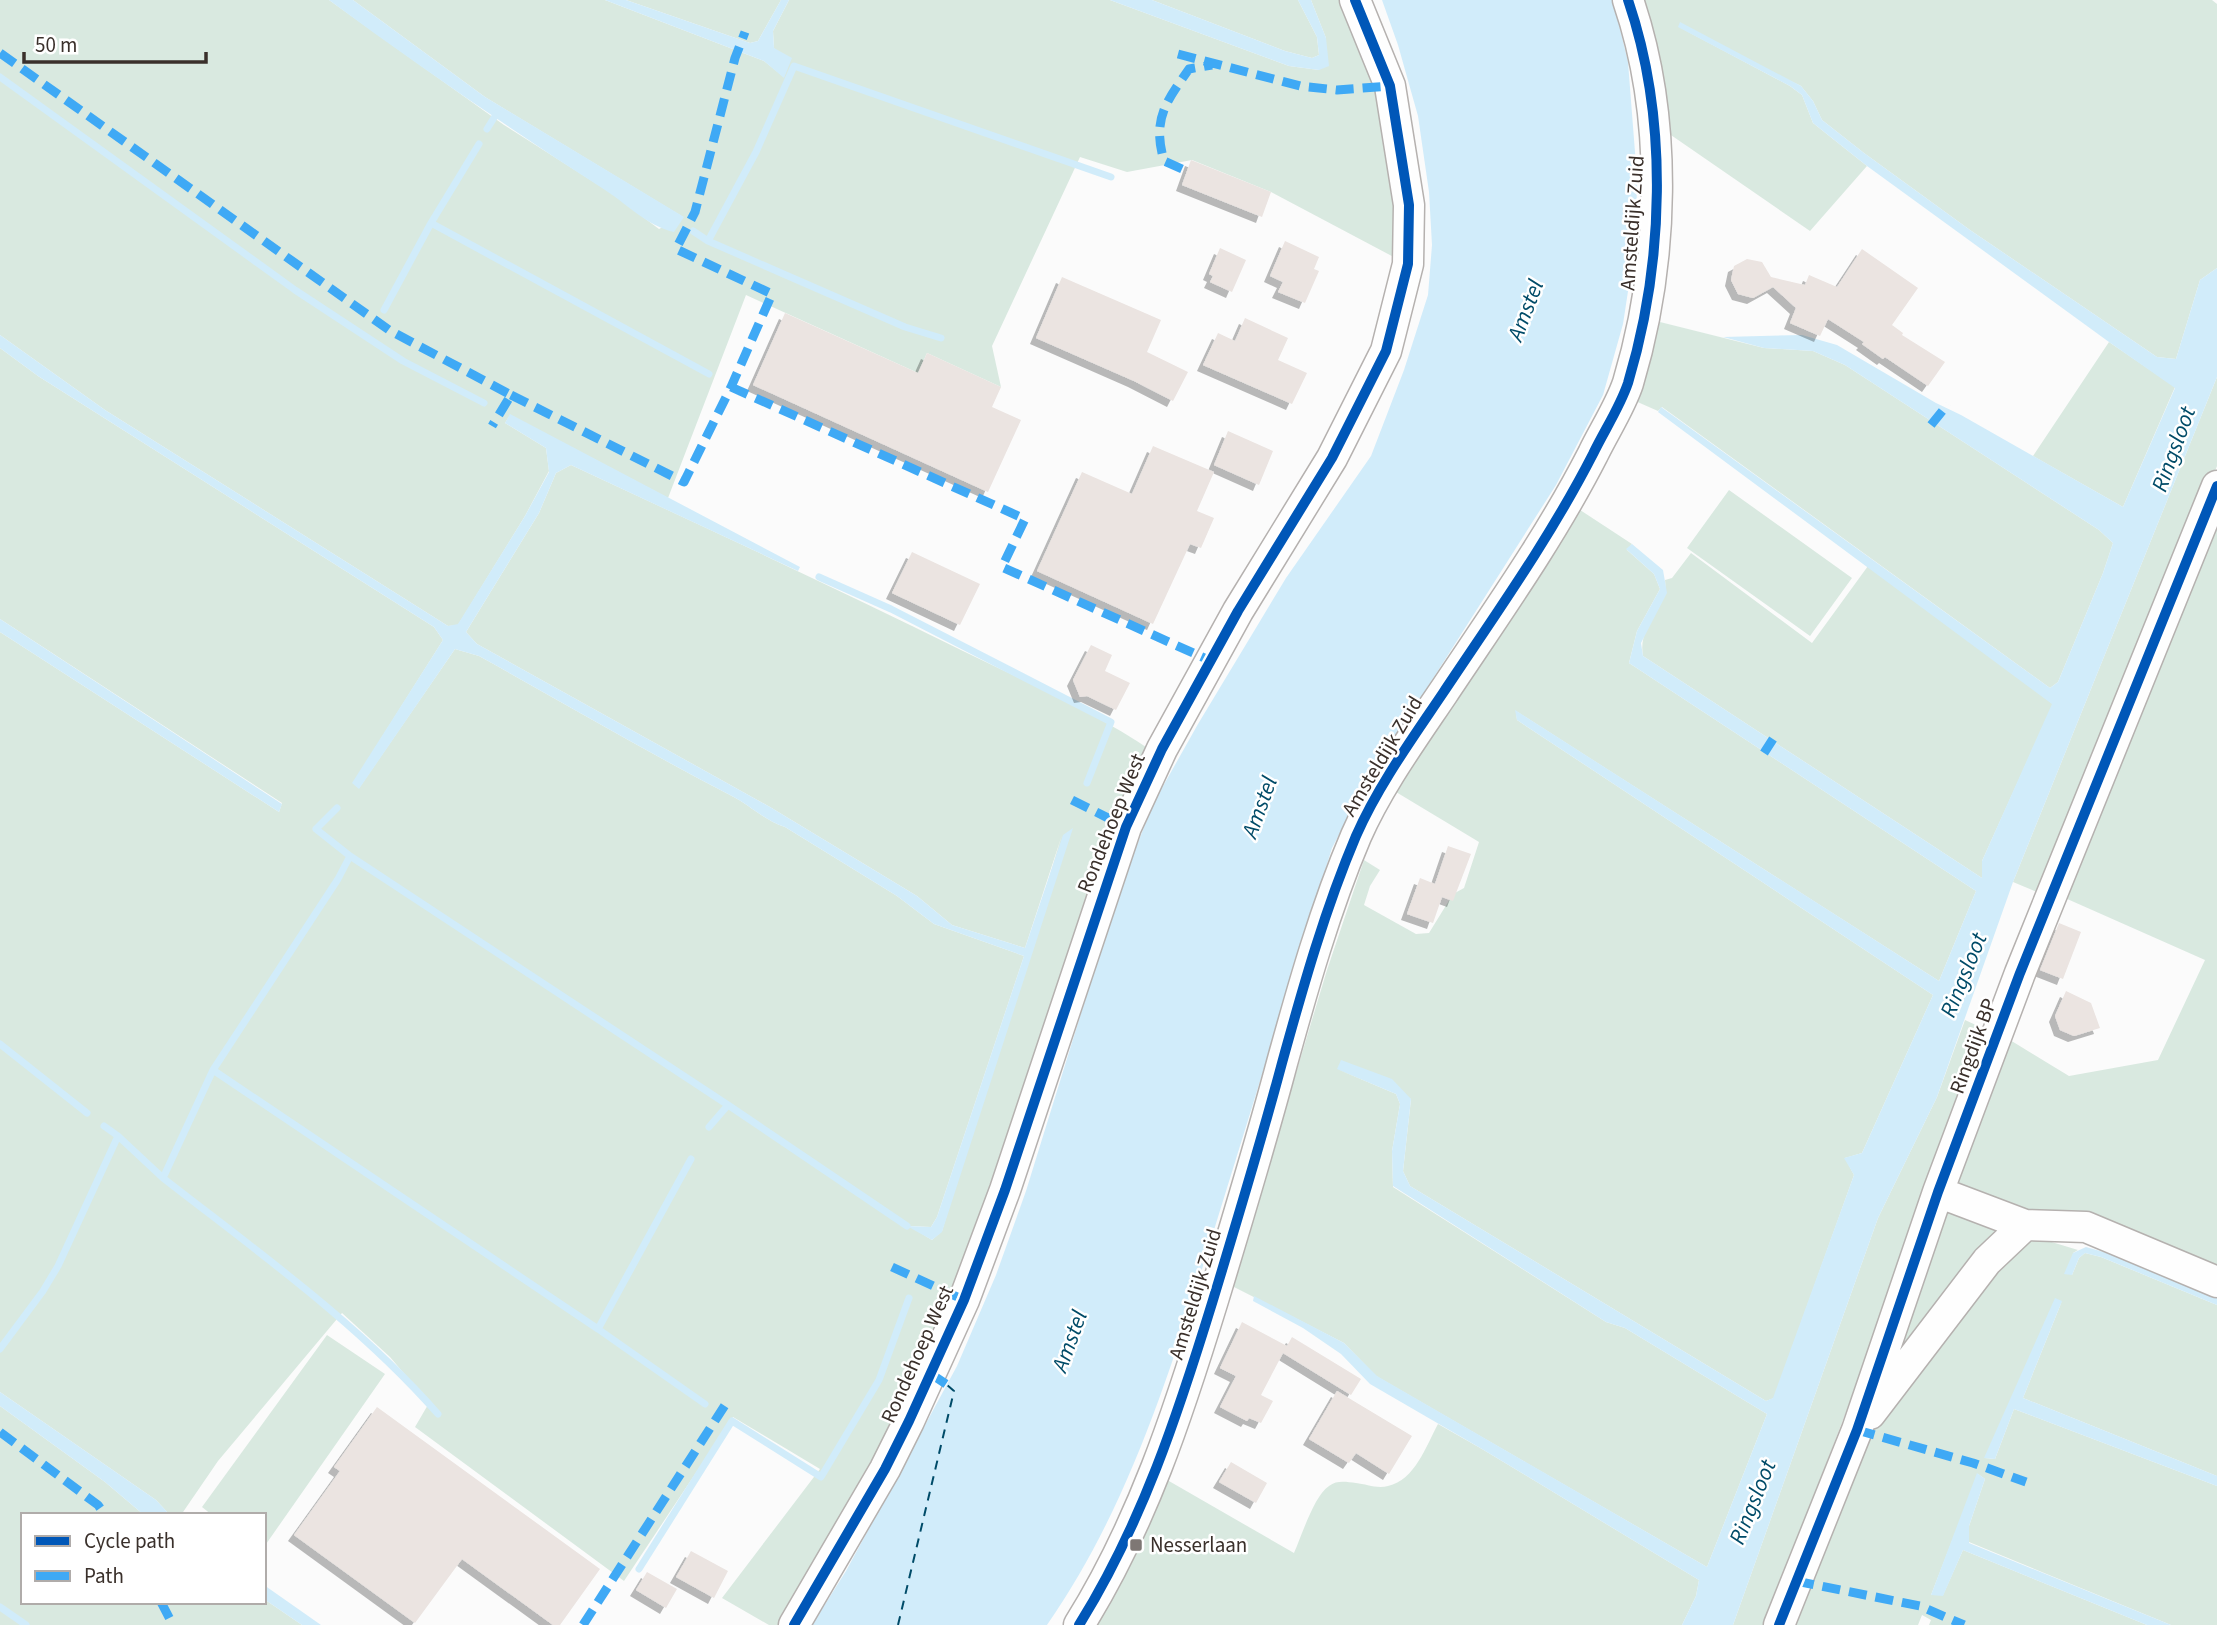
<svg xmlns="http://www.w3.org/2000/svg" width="2217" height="1625" font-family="'Source Sans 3',sans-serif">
<defs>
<filter id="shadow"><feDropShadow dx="-6" dy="6" stdDeviation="0" flood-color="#0004"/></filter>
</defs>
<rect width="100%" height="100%" fill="#fbfbfb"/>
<path fill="#d9e9e0" d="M0 0H329L504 125 611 193 659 229 683 217 485 97 353 0H605L764 61 784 77 774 48 773 31 789 0H1110L1289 66 1319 70 1326 38 1311 0H1355L1392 104 1405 263 1271 192 1192 160 1127 172 1080 157 992 346 1001 387 927 353 918 373 746 295 668 498 510 415 505 423 546 448 549 471 525 516 458 625 448 626 105 410 0 335Z
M626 0H781L758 41 750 43Z
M1152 0H1298L1317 37 1319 55 1312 58 1285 51Z
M1644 0H2212L2217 4V268L2200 280 2176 359 2157 357 1970 230 1864 153 1822 120 1813 101 1801 86 1679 27 1790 86 1802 95 1813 123 1867 166 1810 231 1668 133Z
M1656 321 1764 348 1813 351 1845 365 2099 530 2113 543 2103 573 2058 682 2050 688 1662 407 1658 411 1633 400Z
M2109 342 2175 387 2123 507 2033 456Z
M0 348 38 376 434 627 443 640 353 783 359 788 455 649 479 656C562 702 645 751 730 795 750 805 764 820 785 827L897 896 934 924 1024 956 937 1217 931 1227 909 1226 932 1240 942 1231 1062 835 1025 948 952 925 917 896 770 807 477 644 466 632 539 513 556 473 571 465C702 526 834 587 963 651 1028 683 1095 712 1155 753L998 1185 901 1419 782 1625H769L722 1598 820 1469 733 1417 624 1581 415 1427 429 1403 390 1357 342 1313 218 1461 181 1515H170L156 1500 0 1392V632L279 812 282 803 0 619Z
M2217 377V466L2044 895 2013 882Z
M1729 490 1852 578 1810 636 1687 548Z
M1574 506 1632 544 1627 550 1654 574 1660 589 1637 631 1629 663 1976 891 1939 981 1516 711 1517 720 1933 995 1862 1153 1845 1158 1854 1175 1774 1398 1766 1401 1410 1186 1403 1171 1411 1099 1337 1069 1396 1094 1400 1104 1392 1151 1393 1187 1606 1322 1625 1328 1767 1414 1707 1567 1376 1376 1344 1343 1232 1286 1327 970 1364 860 1380 870 1370 886 1364 905 1416 934 1429 933 1453 894 1464 888 1479 842 1396 792 1407 770Z
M2217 526V1269L1992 1200 1957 1184 2010 1040 2069 1076 2158 1060 2205 960 2065 898Z
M1691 553 1812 643 1868 566 2053 704 1982 861V878L1643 656C1637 623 1669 610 1665 580L1672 578Z
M1965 1020 1991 1032 1820 1480 1770 1625H1733L1878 1218 1937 1097Z
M1948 1204 2008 1224 1876 1387Z
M2045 1240 2078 1250 2073 1253 2072 1275 2079 1258 2085 1253 2101 1257 2217 1305V1476L2023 1398 2062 1301 1985 1458 1995 1459 2014 1409 2217 1486V1625H2171L1969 1542V1526L1985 1479 1978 1474 1931 1595H1943L1963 1550 2147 1625H1929L1931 1620 1922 1615 1918 1625H1791L1859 1432 2020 1242Z
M327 1335 385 1374 264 1547V1515H212L202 1507Z
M0 1406 105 1482 144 1515H23V1602H264V1599L302 1625H0Z
M1438 1424 1482 1449 1699 1580 1696 1596 1682 1625H1087L1162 1477 1294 1553C1302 1535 1314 1496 1329 1486 1337 1480 1346 1482 1356 1483 1366 1484 1377 1489 1388 1486 1415 1480 1426 1446 1438 1424Z"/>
<path fill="#d1ecfa" d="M329 0H353L485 97 684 217 674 232C647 226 626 203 602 188 509 128 418 66 329 0Z
M605 0H626L750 43 758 41 781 0H789L773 31 774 48 792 58 784 78 764 61Z
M1110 0H1152L1285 51 1312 58 1319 55 1317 37 1298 0H1311L1326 38 1329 66 1319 70 1289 66Z
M1382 0H1613L1628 62 1637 178 1636 239 1623 324 1603 395 1556 485 1364 787 1332 848C1294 971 1256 1094 1218 1217 1175 1357 1132 1503 1047 1625H812L846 1571 957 1366 996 1275 1026 1191 1118 894 1153 804 1198 724 1286 578 1371 456 1404 370 1428 295 1432 245 1429 192 1418 116 1398 45Z
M1680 22 1801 86 1813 101 1822 120 1864 153 1970 230 2157 357 2176 359 2200 280 2217 268V377L2013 882 1937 1097 1878 1218 1733 1625H1682L1696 1596 1699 1580 1482 1449 1370 1384 1341 1354 1303 1328 1253 1301 1254 1296 1344 1343 1377 1376 1707 1567 1767 1414 1625 1328 1606 1322 1393 1186 1392 1151 1400 1104 1396 1094 1337 1069 1341 1060 1392 1079 1411 1099 1403 1171 1410 1186 1766 1401 1773 1398 1854 1175 1844 1158 1862 1153 1933 995 1517 720 1515 710 1939 981 1976 891 1629 663 1637 631 1660 589 1654 574 1626 549 1632 544 1663 570 1667 593 1641 643 1643 656 1982 878V861L2052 704 1658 412 1661 407 2050 688 2058 682 2103 573 2113 543 2099 530 1845 365 1813 351 1764 348 1723 337 1802 335 1837 345 1936 403 1961 415 2123 507 2175 388 2109 342 1867 166 1813 123 1802 95 1790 86 1678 27Z
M0 335 105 410 448 626 458 624 525 516 549 472 546 448 505 423 510 414 800 567 798 571 571 465 556 473 539 513 466 632 477 644 770 807 917 896 952 925 1025 948 1063 835 1073 828 942 1232 932 1240 907 1226 931 1227 937 1217 1024 956 934 924 897 896 785 827C764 820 750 805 730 795 645 751 562 702 479 656L455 649 359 789 352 783 443 640 434 627 38 376 0 348Z
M0 619 282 804 279 812 0 632Z
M2086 1247 2107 1253 2217 1298V1305L2101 1257 2085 1253 2079 1258 2072 1275 2064 1274 2073 1253Z
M2055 1298 2062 1301 2023 1398 2217 1476V1486L2014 1409 1995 1459 1984 1458Z
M0 1392 156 1500 170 1515H144L105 1482 0 1406Z
M1977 1473 1985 1479 1969 1526V1543L2171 1625H2147L1963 1550 1943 1596 1931 1595Z
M264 1585 321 1625H302L264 1599Z"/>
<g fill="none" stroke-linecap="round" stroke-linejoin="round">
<path stroke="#d1ecfa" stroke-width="7" d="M0 77 295 290 403 361 484 403
M487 129 497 113
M431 223 479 144
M693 231 708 241
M384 310 431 223 709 374
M941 338 905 327 708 241 756 152 794 66 1111 177
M819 577 891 609 1111 722 1087 783
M337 808 316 829 350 856 728 1105
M0 1044 87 1113
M213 1070 598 1329
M709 1127 728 1105 907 1226
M118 1136 163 1178 213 1070 338 879 350 856
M691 1159 598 1329 705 1404
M163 1178C258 1252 358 1323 438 1414
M0 1349 43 1291 58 1266 118 1136 104 1126
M639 1569 732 1421 821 1477 879 1380 909 1298
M0 1607 26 1625"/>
<path stroke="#004b68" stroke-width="2" stroke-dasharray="9 7" stroke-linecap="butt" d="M898 1625 954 1391 946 1384"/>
</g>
<path fill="#ebe4e1" filter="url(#shadow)" d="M1191 160 1271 192 1262 217 1182 185Z
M1285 241 1319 257 1314 269 1319 271 1305 303 1278 292 1283 282 1270 276Z
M1220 248 1246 260 1232 292 1210 282 1213 276 1209 274Z
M1862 249 1918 288 1892 325 1903 333 1902 335 1945 362 1928 386 1885 357 1883 359 1862 344 1864 342 1828 319 1820 336 1790 323 1796 308 1773 287 1753 298 1738 294 1731 280 1734 266 1747 259 1762 262 1771 277 1805 285 1809 275 1837 287Z
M1062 277 1161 320 1147 352 1188 372 1173 401 1134 381 1036 338Z
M785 313 918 373 927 353 1001 387 992 407 1021 420 988 492 753 385Z
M1245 318 1288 338 1278 360 1307 373 1292 404 1203 365 1218 333 1235 341Z
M1228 431 1273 451 1259 485 1214 465Z
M1153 446 1214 472 1197 511 1214 518 1201 548 1190 544 1153 624 1037 571 1082 472 1132 494Z
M912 552 980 584 960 625 892 593Z
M1091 645 1112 655 1105 671 1130 683 1116 710 1087 696 1080 697 1073 680Z
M1448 846 1471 854 1453 901 1442 897 1433 923 1407 914 1420 878 1435 884Z
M2059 923 2081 932 2063 979 2040 970Z
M2066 991 2091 1003 2100 1028 2074 1036 2060 1030 2055 1016Z
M1242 1322 1287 1346 1292 1337 1361 1379 1351 1395 1283 1353 1261 1395 1273 1401 1261 1423 1249 1418 1247 1421 1220 1407 1236 1376 1220 1368Z
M1337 1391 1412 1436 1389 1474 1356 1453 1349 1463 1309 1439Z
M377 1407 600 1569 560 1625H553L462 1559 415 1623 294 1535 340 1471 334 1467Z
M1231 1462 1267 1483 1256 1503 1219 1482Z
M691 1551 728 1571 714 1598 676 1577Z
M647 1572 677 1589 666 1608 636 1590Z"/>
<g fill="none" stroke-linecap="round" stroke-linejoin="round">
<defs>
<path id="minor" d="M1938 1192 2025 1225 2086 1227 2217 1282
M1870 1414 1987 1261 2025 1225
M794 1625 885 1469 909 1421 964 1300 1005 1190 1126 827 1162 749 1238 611 1332 458 1386 351 1408 264 1409 205 1390 86 1355 0
M1079 1625C1142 1524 1178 1414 1213 1300 1237 1221 1261 1142 1282 1063 1303 987 1325 909 1356 836 1378 786 1412 739 1443 693 1495 615 1550 538 1593 454 1604 431 1620 407 1628 383 1664 263 1669 120 1628 0
M1779 1625 1857 1430 1938 1192 2020 973 2217 486"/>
</defs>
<use href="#minor" stroke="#b5b1af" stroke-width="33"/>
<use href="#minor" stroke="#fefefe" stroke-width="30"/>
<path stroke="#3fa9f5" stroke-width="9" stroke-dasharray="18 9" stroke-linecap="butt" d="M0 53 389 330 511 395 492 426
M1178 54 1300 86 1337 90 1390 86
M1182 169 1164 161C1152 119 1166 102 1189 69L1212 65
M731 387 1025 519 1002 567 1211 661
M511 395 684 482 731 387 772 294 676 249 695 212 735 58 745 32
M1931 425 1948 404
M1764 753 1773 739
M1072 800 1126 827
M892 1267 964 1300
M931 1374 946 1384
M1857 1430 1973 1463 2026 1482
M0 1432 98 1505 105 1515
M1796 1581 1920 1606 1964 1625
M161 1602 173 1625
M583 1625 727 1402"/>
<defs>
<path id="cycleway" d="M794 1625 885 1469 909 1421 964 1300 1005 1190 1126 827 1162 749 1238 611 1332 458 1386 351 1408 264 1409 205 1390 86 1355 0
M1079 1625C1142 1524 1178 1414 1213 1300 1237 1221 1261 1142 1282 1063 1303 987 1325 909 1356 836 1378 786 1412 739 1443 693 1495 615 1550 538 1593 454 1604 431 1620 407 1628 383 1664 263 1669 120 1628 0
M1779 1625 1857 1430 1938 1192 2020 973 2217 486"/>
</defs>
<use href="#cycleway" stroke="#fff" stroke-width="15"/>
<use href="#cycleway" stroke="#0057b8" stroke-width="10"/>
</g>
<rect fill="#7e7774" stroke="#fff" stroke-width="2.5" x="1129" y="1538" width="14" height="14" rx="3.5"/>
<g text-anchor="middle" stroke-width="5" stroke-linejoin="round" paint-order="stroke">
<g font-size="21" fill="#3a302b" stroke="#fff">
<text transform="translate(1632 223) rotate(-86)" y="7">Amsteldijk Zuid</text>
<text transform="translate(1382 756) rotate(-59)" y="7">Amsteldijk Zuid</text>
<text transform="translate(1111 823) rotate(-68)" y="7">Rondehoep West</text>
<text transform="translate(1973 1046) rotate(-70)" y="7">Ringdijk BP</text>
<text transform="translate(1195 1294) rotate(-73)" y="7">Amsteldijk Zuid</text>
<text transform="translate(917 1354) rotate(-66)" y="7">Rondehoep West</text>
</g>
<g font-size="21" fill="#3a302b" stroke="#fff" text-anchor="start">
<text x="1150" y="1552">Nesserlaan</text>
</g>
<g font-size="23" font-style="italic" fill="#004b68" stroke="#fff">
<text transform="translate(1525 310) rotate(-69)" y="8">Amstel</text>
<text transform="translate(2173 449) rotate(-70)" y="8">Ringsloot</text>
<text transform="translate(1259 807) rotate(-70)" y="8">Amstel</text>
<text transform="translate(1963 975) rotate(-68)" y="8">Ringsloot</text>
<text transform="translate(1069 1341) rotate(-70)" y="8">Amstel</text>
<text transform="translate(1752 1502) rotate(-68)" y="8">Ringsloot</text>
</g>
</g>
<rect x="21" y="1513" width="245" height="91" fill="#ffffff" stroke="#b0acaa" stroke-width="2"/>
<rect x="35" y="1536" width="35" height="10" fill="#0057b8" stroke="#b0acaa" stroke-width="2"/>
<text x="84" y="1548" font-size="21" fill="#3a302b">Cycle path</text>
<rect x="35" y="1571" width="35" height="10" fill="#3fa9f5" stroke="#b0acaa" stroke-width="2"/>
<text x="84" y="1583" font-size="21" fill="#3a302b">Path</text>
<path d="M24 52v10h182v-10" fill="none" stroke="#3a302b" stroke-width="3.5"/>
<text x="35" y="52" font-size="21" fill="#3a302b" stroke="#ffffff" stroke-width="5" paint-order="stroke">50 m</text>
</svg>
